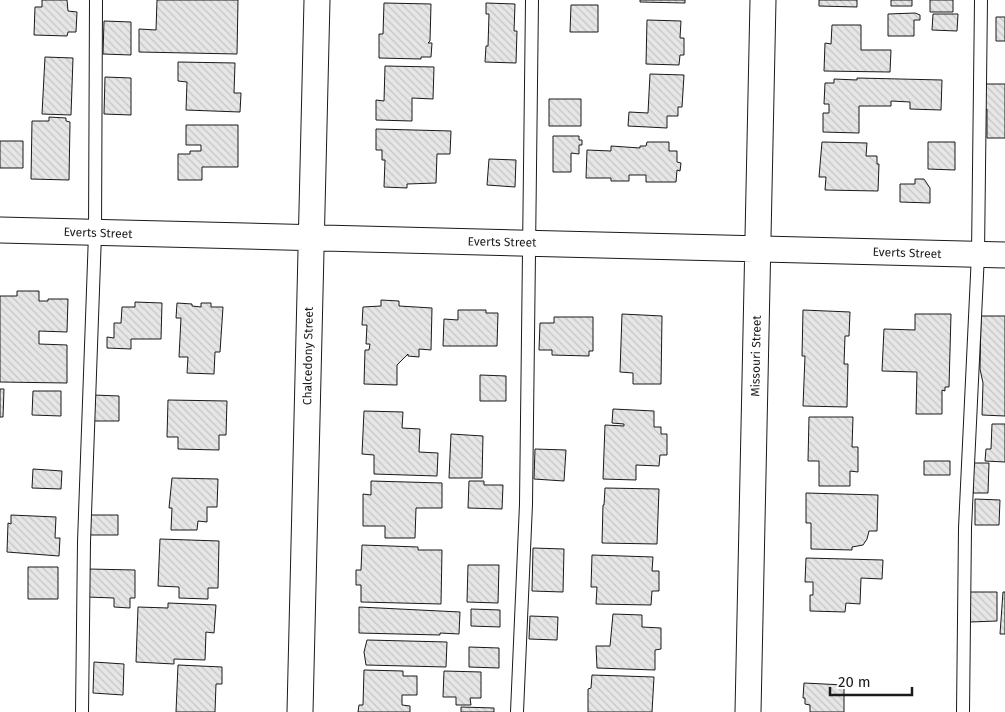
<svg xmlns="http://www.w3.org/2000/svg" width="1005" height="712" font-family="'Fira Sans',sans-serif">
<defs>
<pattern id="building-back-hatch" width="6" height="6" patternUnits="userSpaceOnUse" patternTransform="scale(1.25)"><rect width="6" height="6" fill="#e6e6e6"/><path d="M-1 5l2 2M0 0l6 6M5-1l2 2" fill="none" stroke="#c5c5c5"/></pattern>
</defs>
<rect width="100%" height="100%" fill="#fff"/>
<path fill="url(#building-back-hatch)" stroke="#1a1a1a" d="M42 0H67L68 11 77 12 76 32H68L67 36 34 35 35 7H42Z
M157 0H238L237 54 139 52V29L156 30Z
M640 0H685V3L640 2Z
M819 0H857V7L819 6Z
M891 0H912V6H891Z
M930 0H953V12H930Z
M384 3 431 4 430 41 428 43H432L431 57H421V59L379 58V34H383Z
M486 3 515 4 514 31H517L516 63 485 62 486 46H488L489 14H486Z
M571 5H598V32H570Z
M915 13 920 15V20H914V36H888V14Z
M933 14H958L957 31 932 30Z
M996 17H1005V41H996Z
M647 20 681 21 680 38H684V55H680L679 65 646 64Z
M104 21 131 22V55L103 54Z
M832 25H861V50H891L890 72 824 71 825 43 831 44Z
M45 57 73 58 71 115 42 114Z
M178 62 235 63 234 93H241L240 112 186 110 187 82 178 81Z
M385 66 434 67 433 99 412 98V121L376 120V100L384 101Z
M650 74 684 75 682 107H678V116H667V128L628 126 629 112 648 113Z
M105 77 131 78V115L104 114Z
M857 78 942 80 941 110 910 109V102L891 101V106H859V133L823 132V113H829V104H824L825 83H834V79L857 80Z
M985 84H1005V138H987V109L985 110Z
M549 99H581V126H549Z
M49 117 66 118V121L70 122 69 180 31 179 32 121H49Z
M186 125H238V167H202V180H178V154H190V151H201V145H186Z
M376 129 451 131 450 154H437L436 183 407 184V188L384 187 385 160H382V150H376Z
M553 136H579V140H582V145H579V154L571 153V172H553Z
M0 141H23V168H0Z
M647 142H669V151H677V162L681 163 680 171 677 170 676 182H646V175H629V181H611V178H586L587 150 611 151V146L640 148V146H646Z
M822 142 867 143 866 156H877V164H879L878 191 825 190 826 177H819Z
M928 142H955V170L928 169Z
M489 159 516 160 515 187 487 185Z
M915 179H924L930 188V203L900 202V184H915Z
M17 291H39V301H48V299H68L67 332 39 331V344L67 345V383L0 382V296H17Z
M381 300 399 301V306L432 308 431 350 419 349V357L408 356V354L397 365V385L364 384 365 350H369L370 344H366L367 325H362L363 307 381 306Z
M135 302 162 303 161 339H131V349L107 348V337L114 338V323H121L122 307H135Z
M177 303 192 304V306L201 307V303H211V307H223L220 352H215L214 374 187 373 188 357H179L181 318H176Z
M458 310H486V313H498L497 346H443L444 319 458 320Z
M803 310 850 312 849 336H845L844 364H848L847 407 803 406 805 356H802Z
M622 314 662 316 661 384H633V373L620 372Z
M915 314H951L949 387H945V391L942 390V414H916L917 372 882 371 884 329 915 330Z
M981 316H1005V416L982 415 983 383 980 369Z
M554 317H593V351H589V356L552 355V350H539L540 323H554Z
M480 375 506 376V401H480Z
M0 389H4L3 417H0Z
M33 391H61V416L32 415Z
M93 395 119 396V421H92Z
M168 400 227 401 226 435H219V450L178 449V437H167Z
M613 409 654 411V427H661V434H667V455H660L659 466 636 465V480L603 479 605 425 624 426V424L612 423Z
M364 411 403 412 402 428 420 429 419 452 438 453 437 476 374 474V455L362 454Z
M809 417H853L852 447H858V472L850 471V486H819V461H808Z
M992 424H1005V462L985 461 986 449H991Z
M451 434 483 436 482 478H449Z
M535 449 566 450 564 481 534 479Z
M924 461H950V475H924Z
M973 463H989L988 493H973Z
M33 469 62 471 61 489 32 488Z
M172 478 218 479 217 507H207V522L198 521 197 530H171L172 508H169Z
M371 481 442 483V508H416L415 538H385V526H363V494L371 495Z
M469 481H484V485H503L502 509 468 508Z
M605 488 659 489 657 544 602 543 603 505H604Z
M806 493 878 495 877 531H869L867 539 863 545 852 547V550L811 549V523H806Z
M975 499 1000 500 999 525H975Z
M11 515 56 517 55 538H60L59 556 7 552 8 523 11 524Z
M88 515H118V535H88Z
M160 539 219 541 218 588H208V599L179 598V587L158 586Z
M362 545 418 547V550H442L441 604 361 602V585H356V570H361Z
M533 548 564 549 563 592 532 591Z
M592 555 653 557 652 571H659V591H652L651 605 596 604 597 587H591Z
M806 558 883 560 882 579 861 578 860 604 846 603 845 612 810 611V595H813V582H805Z
M468 565H499L498 603 467 602Z
M28 567H58V599H28Z
M88 569 135 570V598H130V608L114 607V598L87 597Z
M969 592H997V621L970 622Z
M1003 592H1005V634H1000Z
M168 603 216 605 214 633 206 632 205 660 174 659V664L136 662 138 607 168 608Z
M359 607 460 612 459 634 440 633V635L359 633Z
M471 609 500 610V627L471 626Z
M613 614 642 615V627L661 628V649L655 650V670L597 668 596 646H610Z
M530 616 558 617 557 640 529 639Z
M367 640 447 642 446 667 366 665 364 652Z
M469 647 499 648V668L469 667Z
M94 662 124 664 123 695 93 693Z
M178 665 222 667V684H216L215 712H176Z
M364 670 403 671V676H417V695H402V705L410 706V712H358L359 705H363Z
M444 671 481 672V698H470L471 705H456V697H443Z
M592 675 654 677 652 712H588V689L591 688Z
M804 683 844 685V712H810V705L805 704V698H803Z
M461 707 494 708V712H461Z"/>
<g fill="none" stroke-linecap="round" stroke-linejoin="round">
<defs>
<path id="service" d="M82 712 84 542 95 234 96 0
M517 712 526 504 532 0
M963 712 965 528 978 254 981 0"/>
<path id="minor" d="M0 230 1005 255
M300 712 317 0
M748 712 763 0"/>
</defs>
<use href="#service" stroke="#1a1a1a" stroke-width="14"/>
<use href="#minor" stroke="#1a1a1a" stroke-width="27"/>
<use href="#service" stroke="#fff" stroke-width="12"/>
<use href="#minor" stroke="#fff" stroke-width="25"/>
</g>
<g text-anchor="middle" stroke-width="4" stroke-linejoin="round" paint-order="stroke">
<g font-size="12" fill="#1a1a1a" stroke="#fff">
<text transform="translate(98 233) rotate(2)" y="4">Everts Street</text>
<text transform="translate(502 242) rotate(1)" y="4">Everts Street</text>
<text transform="translate(907 253) rotate(2)" y="4">Everts Street</text>
<text transform="translate(308 356) rotate(-89)" y="4">Chalcedony Street</text>
<text transform="translate(756 356) rotate(-89)" y="4">Missouri Street</text>
</g>
</g>
<path d="M830 687v8h82v-8" fill="none" stroke="#1a1a1a" stroke-width="2.5"/>
<text x="838" y="687" font-size="15" fill="#1a1a1a" stroke="#ffffff" stroke-width="4" paint-order="stroke">20 m</text>
</svg>
